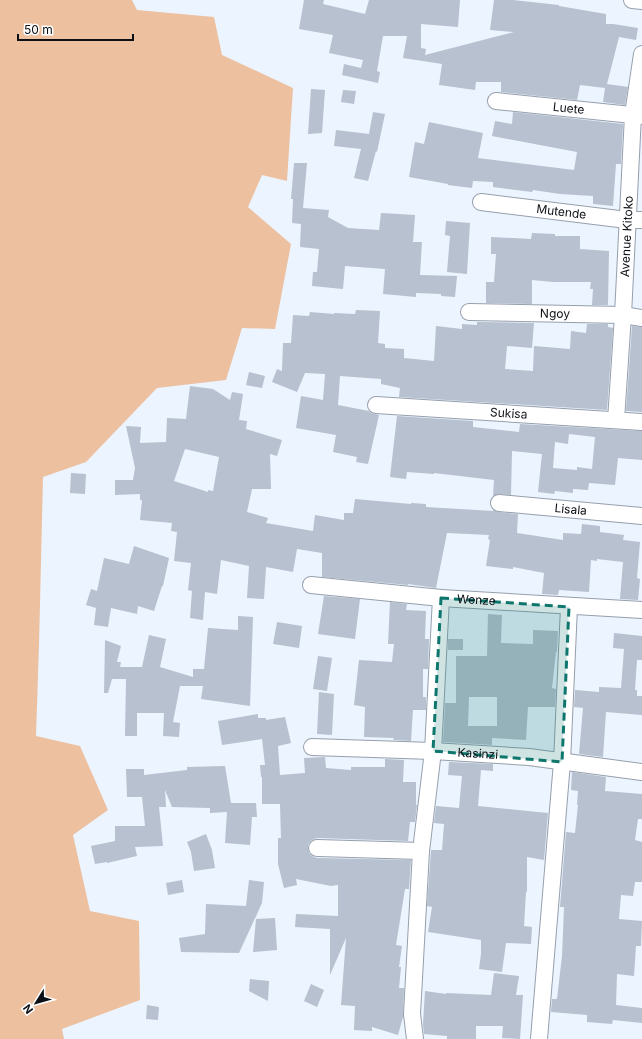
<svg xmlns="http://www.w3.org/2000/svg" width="642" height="1039" font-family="Inter,sans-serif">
<rect width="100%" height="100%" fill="#ebf4ff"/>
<path fill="#edc0a0" d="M0 0H132L137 10 214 17 222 55 293 88 287 181 262 175 248 207 291 244 275 329 242 328 226 380 157 388 86 462 43 477 39 645 36 736 80 746 108 810 73 835 90 911 139 921 140 1000 62 1029 64 1039H0Z"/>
<path fill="#b7c1cf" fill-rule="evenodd" d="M304 0H324L323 4 365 14 369 0H460L458 27 421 24V48L426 49 425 55 514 32 490 30 494 0H513L559 5V6L606 14V24H613L638 28 636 40 619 37 607 84 628 87 625 105 603 102 605 88 580 85 577 100 501 92V82H476L475 90 439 85 442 64 403 58 407 36H383L377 71 380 72 378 83 342 75 344 64 361 68 363 60 329 53 333 35 299 29Z
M311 89 325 90 322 133 308 134Z
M343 90 356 91 354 104 341 102Z
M373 112 385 114 377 152 376 151 368 181 354 178 361 149 334 146 336 130 369 134Z
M513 112 623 124 621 164H616L613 206 593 204V196L560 194 533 190 532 192 493 187V182L473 181 472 188 448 185V184L409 177 415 142 424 144 429 122 483 133 478 158 574 170 577 152 492 136 495 121 512 124Z
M294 163H307L303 208 329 210 328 217 348 228 379 230 381 213 415 215 413 242H422L420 275 457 276 455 297 441 296V294L416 293V297L383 294 385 269 345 266 343 289 312 286 313 272H317L319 249 300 247 301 224 292 223 293 199H291Z
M446 221 470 223 467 274 447 272 450 236 445 235Z
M532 233 555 234V236H580V249L609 251 608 305H592L593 289H590L591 282H553L532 280V304L486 303V282H494L496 254H491V237L531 239Z
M356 310 380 311 378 343 385 344V348L404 349V358L434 361 436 326 462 329V324L477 325V322L534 323 532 348 507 346 505 369 533 371 534 346 570 349 571 331 586 333 587 324H608V327L613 328 607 410 399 397 400 388 381 384V379L340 376 338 405 369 411 371 413 379 415 368 464 356 462 357 457 333 452 336 435 296 428 301 396 323 400 325 374 305 373 297 392 272 382 277 369 282 371 283 343H291L293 315 309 316 310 312 334 314V313L355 314Z
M632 326 642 327V412L626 411Z
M249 372 265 376 262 388 246 385Z
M190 386 213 389 230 400 232 392 243 394 239 420 247 421 246 429 282 440 277 456 270 454 271 489H252L247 512 268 518 266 523 313 531 315 515 344 520V513H353L355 499 411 504V503L426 504V507L493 511V510L498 512 518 514 517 533 563 540V533L581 534 582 524 600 526V532L624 535 623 540 640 542 637 578 640 579 638 600 620 599 623 562 597 559V561L591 560 589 592 559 590 558 595 542 594 544 573 513 567V569L486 566 490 540 488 539 489 535 447 533 436 588 408 584V585L322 577V553L297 549 293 572 266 567 264 599 247 598 249 566 221 560 217 594 205 592 203 620 190 618 192 591 188 590 191 563 174 561 177 532 171 531 172 523 140 520 142 500H140V494L115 495V480H133L135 468 126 426 141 427 140 443 166 442 167 418 186 419ZM185 449 219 457 213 491 208 490V492L174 481Z
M397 416 473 421V427L519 432 520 424 642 431V460L618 458 615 485 589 483 588 490 573 489V493L555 491 554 494 538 492 542 454 512 451 511 495 499 494 493 496 494 480 434 473V474L407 472 406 479 390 477ZM569 434 595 437 592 469 577 467V470L553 468 555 442 568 444Z
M71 473 86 474 85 494 70 493Z
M134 546 169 558 163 586H162L154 611 138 606 137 614 111 608 108 627 94 625 96 608 86 605 91 589 97 591 104 558 129 564Z
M324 596 360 599 355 639 318 634Z
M390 602 407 604 406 610 426 611 425 639H429L428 669H423V697H426V710H413L411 741 393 740 394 738 364 737 365 707 354 705 359 660 392 662 394 644H388Z
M488 614 502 615 501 643 533 644V630L558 631 557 652H556L552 688 556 689 555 707H528L526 740 492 738V745L443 742 445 703H456V656H487ZM469 697H497V726H468Z
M238 616 253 617 250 706 201 699 203 686H180L173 722 180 723 179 737 163 736 164 713H137V736H125L126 679H112L108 693H104L105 640 121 646 117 662H121L120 667H142L149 635 166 639 160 667 193 677V669H204L208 628 238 630Z
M277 622 302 626 299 648 273 644Z
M614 633 642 636V660H637L635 690H637V696H642V715L606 712 603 757 579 754 583 708 574 707 575 690 599 692V687L621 688 624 649 613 648Z
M448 639H463V650H448Z
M318 656 332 658 327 691 313 689Z
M319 692 334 694 332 735 317 734Z
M258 714V718H266V720L285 717 291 743 278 746 280 775 305 773 304 758 325 757 326 768 351 770V767H385V759L404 760 403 782H416V805H417L415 822H410L408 841 317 838 312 840 309 843 308 847 309 853 312 856 317 858 411 860 409 889H405L396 945 402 946 399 967H401L399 988H404L403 1017 398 1035 372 1027V1031L354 1030 355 1006 341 1005 346 938 330 975V929L295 927 296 914 338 916V885L331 886 296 879 297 885 284 888 278 864V838H281L280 804H262V777H261L260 765H265L262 739 222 745 218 721Z
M449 762 493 764V771L481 770 478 806 548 813 544 860 527 857V892H526L524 926 532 927 531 944 506 943 502 972 479 969 481 954V940L428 932 432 907 427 906 431 850H442L444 824 434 823 436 806 459 808 462 776 448 775Z
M225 766 231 803H256L257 817H252L250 845 225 843 227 812 210 813V808L172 807 165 790 166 807H159L163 846 135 847 137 856 107 863V862L95 864 91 846 115 841V826H145L142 797H127L126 769H144V775L187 770V767Z
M572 772 606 777 605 791 642 794V819H638L635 840 642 842V882H635L633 896 621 895 619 919 642 921 641 946H636L634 976 617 974 616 1005 642 1008V1023L613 1020 612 1024 587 1022V1015L551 1012 552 999H557L562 956 564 907H560L566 832 575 833 578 805H577L578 791 571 790Z
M206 834 212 850 215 868 194 871 191 852 187 842Z
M182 880 184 892 168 895 166 883Z
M249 880 264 882 262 903 239 953 181 952 179 938 205 934 206 904 246 906Z
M275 918 277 950 253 952 256 919Z
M494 973 519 976 516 995H523L520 1039 502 1038 503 1026H476V1039H447V1036L424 1034 423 1024 425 991 446 994V993L491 995Z
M250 979 269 981 268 1001 249 991Z
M311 984 324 990 317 1007 304 1001Z
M147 1005 159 1007 158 1020 146 1019Z"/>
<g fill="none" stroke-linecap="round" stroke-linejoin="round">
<defs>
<g id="street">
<path d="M632 0 642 1"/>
<path id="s1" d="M496 101 642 116"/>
<path id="s2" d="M481 202 627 220H642"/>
<path id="s3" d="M469 312 623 315 642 318"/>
<path id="s4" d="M376 405 642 422"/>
<path id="s5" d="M616 420 623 315 633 115 642 54"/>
<path id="s6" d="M499 503 642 516"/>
<path id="s7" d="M311 585 441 598 642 610"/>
<path id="s8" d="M312 747 433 751 529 757 642 772"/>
<path d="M317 848 421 851"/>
<path d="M415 1039 412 1014 421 851 433 751 441 598"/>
<path d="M539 1039 562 762 569 607"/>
</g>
</defs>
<use href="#street" stroke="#969fac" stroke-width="18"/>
<use href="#street" stroke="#fff" stroke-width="16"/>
</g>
<path fill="#0f766e" fill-opacity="0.2" stroke="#0f766e" stroke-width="3" stroke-dasharray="8 5" stroke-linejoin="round" d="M441 598 569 607 562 762 433 751Z"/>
<g text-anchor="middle" stroke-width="3.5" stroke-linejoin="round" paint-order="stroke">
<g font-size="12" fill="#0c0f14" stroke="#fff">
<text dy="4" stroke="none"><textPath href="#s1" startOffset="73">Luete</textPath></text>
<text dy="4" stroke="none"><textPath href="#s2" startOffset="81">Mutende</textPath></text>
<text dy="4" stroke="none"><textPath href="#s5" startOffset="184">Avenue Kitoko</textPath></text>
<text dy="4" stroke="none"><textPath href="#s3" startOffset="86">Ngoy</textPath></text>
<text dy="4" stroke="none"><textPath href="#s4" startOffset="133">Sukisa</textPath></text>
<text dy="4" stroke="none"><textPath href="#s6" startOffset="72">Lisala</textPath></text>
<text dy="4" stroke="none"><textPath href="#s7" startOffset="166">Wenze</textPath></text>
<text dy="4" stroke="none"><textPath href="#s8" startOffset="166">Kasinzi</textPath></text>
</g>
</g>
<g transform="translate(36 1003) rotate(233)" stroke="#ffffff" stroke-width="3" paint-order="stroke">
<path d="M0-3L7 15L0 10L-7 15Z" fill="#0c0f14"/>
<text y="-6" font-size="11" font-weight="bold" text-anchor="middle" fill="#0c0f14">N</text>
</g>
<path d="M18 34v6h115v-6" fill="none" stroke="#0c0f14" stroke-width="2"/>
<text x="24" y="34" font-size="12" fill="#0c0f14" stroke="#ffffff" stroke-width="3" paint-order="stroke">50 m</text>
</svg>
